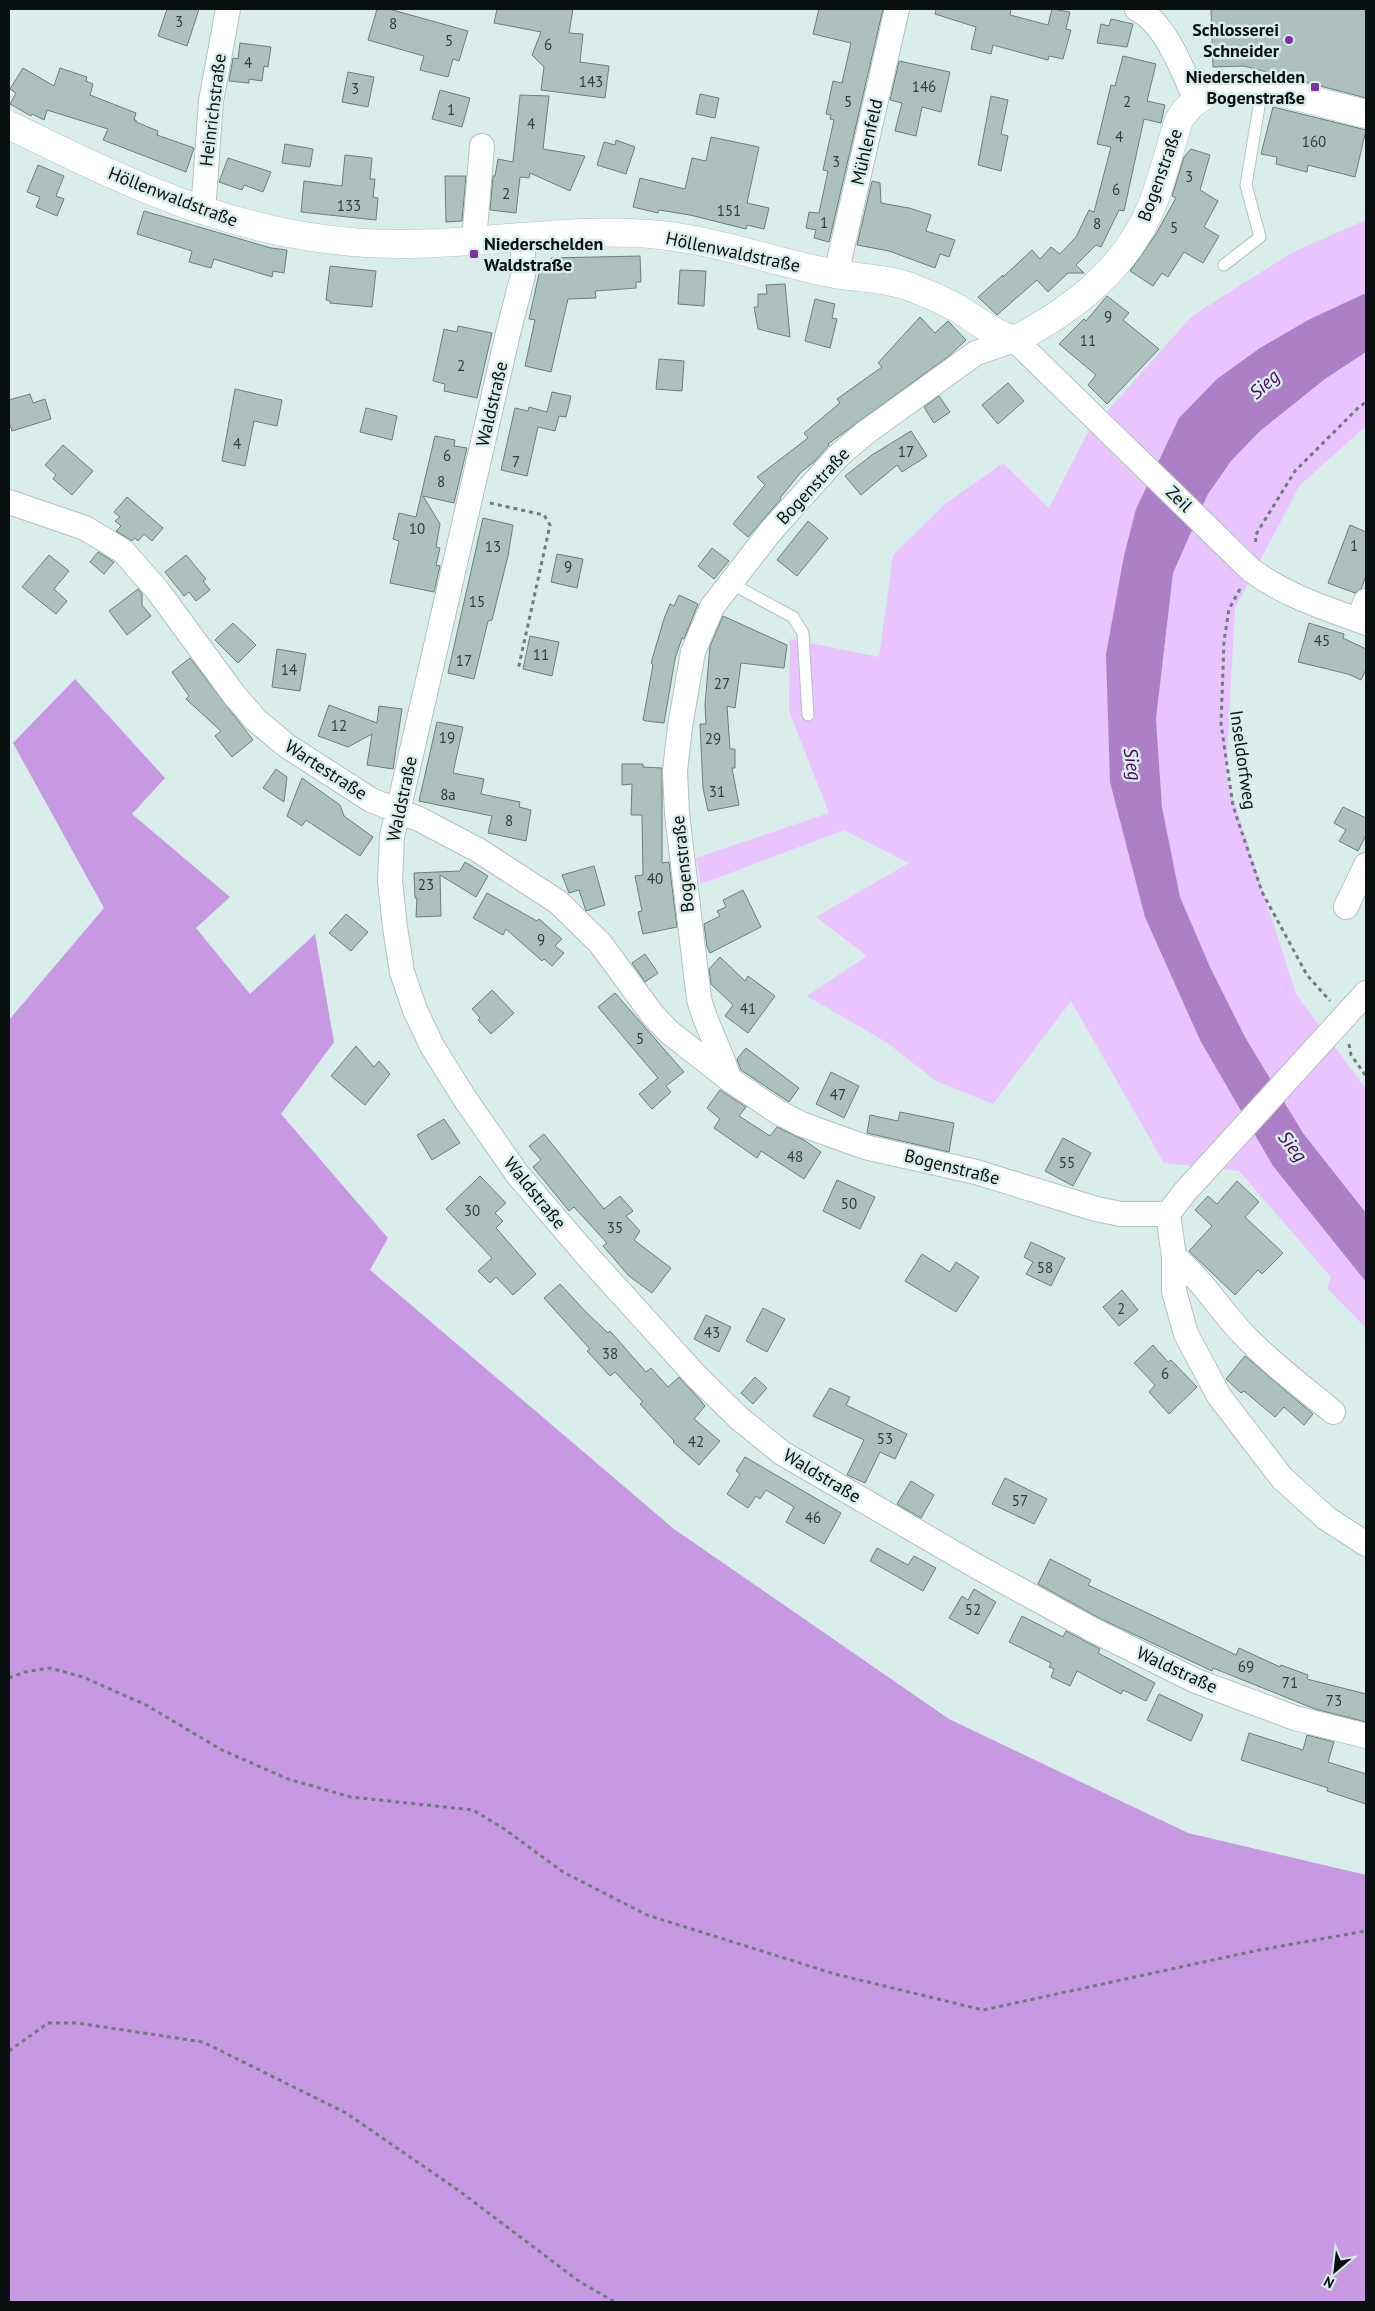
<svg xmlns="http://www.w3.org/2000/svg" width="1375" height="2311" font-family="'PT Sans',sans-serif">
<rect width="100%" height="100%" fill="#d9edeb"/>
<path fill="#e9c4fe" d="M1366 220V293L1310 319 1179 418 1136 509 1110 782 1273 1166 1366 1282V1328L1327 1288 1331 1277 1239 1171 1164 1163 1071 1001 993 1104 936 1081 886 1042 807 996 867 956 816 917 909 863 844 830 701 884 696 858 829 813 789 711 790 639 879 657 893 555 945 504 1003 463 1049 508 1087 434 1192 316 1293 252Z
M1366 352V426L1300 485 1235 608 1226 776 1296 994 1366 1089V1213L1303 1133 1245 1037 1210 967 1180 897 1162 807 1156 719 1173 573 1208 494 1231 461 1260 431 1325 379Z"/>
<path fill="#c899e3" d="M75 679 165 778 132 814 230 897 196 928 250 994 315 934 334 1042 281 1114 388 1238 370 1270 674 1529 949 1719 1188 1833 1366 1875V2302H9V1020L104 908 13 743Z"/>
<path fill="#ad7fc7" d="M1366 293V352L1325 379 1260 431 1231 461 1208 494 1173 573 1156 719 1162 807 1180 897 1210 967 1245 1037 1303 1133 1366 1213V1282L1273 1166 1200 1040 1145 917 1110 782 1106 654 1124 556 1136 509 1179 418 1217 379 1260 348 1310 319Z"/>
<path fill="#acc0bd" stroke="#6c7e7c" d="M167 9H199L187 46 158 36Z
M377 9H389L468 31 459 61 453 59 448 77 420 70 424 56 368 40Z
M497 9H573L569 33 583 34 580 62 609 66 605 98 541 90 544 67 532 55 541 32 494 23Z
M819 9H883L829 242 814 238 816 230 806 228 809 212 819 213 828 171 823 170 834 120 830 119 831 115 826 114 833 81 842 83 851 43 813 34Z
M936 9H1011L1010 15 1048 25 1052 9 1070 12 1066 29 1071 30 1063 59 1049 56 1048 60 993 45 991 54 971 49 976 27 935 14Z
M1211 9H1366V98L1244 66 1213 67Z
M1111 19 1133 24 1127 47 1097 43 1101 24 1109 26Z
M240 43 271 47 268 67 264 66 262 81 249 79V83L229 81 233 58 238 59Z
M1123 56 1156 64 1147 101 1165 105 1161 123 1144 119 1124 211 1119 210 1101 247 1096 245 1076 265 1084 273H1068L1048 292 1037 280 997 315 978 297 1003 275V277L1032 250 1040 259 1051 247 1060 254 1076 237 1089 210 1094 212 1111 147 1097 144 1111 85 1115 86Z
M899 61 950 72 941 112 922 107 916 136 895 131 902 103 890 100Z
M23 68 54 86 60 68 87 77 86 81 93 84 90 95 136 113 134 120H136V122L158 131 157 135 194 148 186 172 103 140 108 129 47 110 44 120 32 114 31 116 10 104 16 93 10 89Z
M348 72 374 77 368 107 342 102Z
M440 90 470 98 462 127 432 119Z
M700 94 719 98 715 118 696 114Z
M520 95 549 96 543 149 585 156 570 191 530 173 529 178 520 177 516 213 490 210 493 176H495L498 159 513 162Z
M991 96 1008 100 1001 134 1008 136 1001 171 978 165Z
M1273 107 1366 130 1355 177 1308 165 1307 172 1276 164 1277 157 1261 154Z
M711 137 759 147 747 203 769 208 764 229 747 225 746 229 690 215 659 210 658 213 633 207 640 178 685 189 692 158 706 161Z
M616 140 635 147 626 174 597 165 604 142 615 145Z
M285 144 313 149 310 167 282 163Z
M1191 149 1210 155 1200 190 1218 201 1204 227 1219 236 1203 263 1184 252 1168 277 1162 273 1153 286 1130 271 1156 234 1176 198 1172 196 1184 157Z
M345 155 372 158 370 179H375L373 197 378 198 376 220 301 212 304 181 342 186Z
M228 158 271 172 263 192 244 185 242 190 219 182Z
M38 165 64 176 56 196 64 199 57 216 36 207 40 197 27 192Z
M445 176H466L462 221 446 222Z
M872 181 880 183 881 203 909 208 931 215 926 231 955 240 949 257 940 254 935 268 889 251 857 245Z
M144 211 271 248 287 250 284 273 273 271 272 277 214 259 211 268 189 262 192 251 137 234Z
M640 256 641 282H636V288L595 291 596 298 568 299 551 372 525 366 535 320 529 319 541 265H552L551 258Z
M330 266 376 271 372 307 330 303V301L326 300Z
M680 270 706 271 704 306 678 304Z
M785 284 790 337 758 329 754 307H758V294H767L766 285Z
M1107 296 1129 313 1123 320 1159 349 1107 404 1088 385 1096 375 1059 344 1084 319 1086 321Z
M815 299 835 304 832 318 837 319 830 348 805 341Z
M920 317 935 333 948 321 966 340 949 356 828 444 829 445 814 462 801 472 780 498 781 499 748 537 733 524 765 485 757 477 808 438 804 433 840 403 837 399 882 367 878 363Z
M458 326 492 333 477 398 444 391 445 384 433 381 444 329 457 332Z
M659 359 684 361 682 391 656 389Z
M1008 383 1024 401 998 424 982 405Z
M235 389 282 400 277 426 254 421 245 466 222 461Z
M552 392 571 396 566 417 559 416 555 431 538 427 527 476 501 470 515 408 528 411 529 407 547 412Z
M30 394 33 403 45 399 51 419 12 431 9 422V400Z
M939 396 950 412 934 423 924 407Z
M366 408 397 416 392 440 360 432Z
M911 431 927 456 902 472 897 465 861 495 845 476 872 455Z
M435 436 455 440 454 446 467 448 454 503 423 496 440 524 436 547 440 548 436 565 440 566 434 592 390 583 399 541 393 539 399 513 416 517Z
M63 445 93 471 72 495 53 479 56 475 45 465Z
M127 497 163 528 152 541 144 534 138 541 135 538 132 541 116 531 121 526 115 521 120 517 114 512Z
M483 518 513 525 508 556 492 620 488 621 474 679 448 673Z
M808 521 828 538 797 576 777 560Z
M1350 525 1366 532V576L1361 589 1355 593 1328 583Z
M712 548 729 561 714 579 698 566Z
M98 552 114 562 104 574 90 562Z
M557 554 583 559 577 588 551 582Z
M49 555 69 571 54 589 67 601 56 614 22 587Z
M186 555 206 579 203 581 210 590 196 601 189 592 184 596 165 572Z
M138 589 142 594V605L151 616 127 635 109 611Z
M679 595 698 604 684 639 682 638 675 659 664 723 646 721 643 720 653 665 651 663 664 619 670 604 674 606Z
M723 616 787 645 784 668 741 663 735 708 727 706 730 749H735V768H732L739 805 708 811 703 788 700 724H706L705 705 710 646Z
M233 623 256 645 238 663 215 640Z
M1309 623 1344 634 1343 638 1366 649V669L1361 680 1348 674 1298 662Z
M530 636 559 642 552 676 523 669Z
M277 649 306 654 300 691 272 687Z
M190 658 253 740 232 757 215 736 221 731 186 699 189 696 172 672Z
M329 705 377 723 379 706 402 709 393 769 367 765 372 734 348 747 318 736Z
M437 722 463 727 453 773 484 779 481 794 520 802 519 807 531 810 526 841 488 833 492 816 419 801Z
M622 764H643V767L662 768V863L669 862 677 927 643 934 638 912 642 911 635 876 643 875 642 815H631L632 784 622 785Z
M276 769 287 777 284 802 263 788Z
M302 778 340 805 344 816 373 837 360 856 306 820 302 826 287 816Z
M1343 807 1366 818V835L1358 851 1339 841 1346 830 1334 823Z
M465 862 488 876 476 897 440 875 441 916 416 917 417 898H415L414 873 460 871Z
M594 866 605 905 586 911 579 890 569 893 562 875Z
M743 890 761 927 710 953 707 947 704 924 720 916 717 911 726 907 723 900Z
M487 893 537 921 539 919 562 939 555 946 564 953 552 966 544 959 542 961 506 929 503 935 473 918Z
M346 914 368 932 351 951 329 933Z
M645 954 658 973 645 982 632 963Z
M720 957 745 981 748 976 775 996 748 1033 725 1016 733 1005 711 984 709 969Z
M492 990 514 1013 491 1034 478 1020 480 1018 472 1009Z
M615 993 684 1072 666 1086 671 1092 652 1109 639 1094 658 1078 598 1007Z
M356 1046 374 1067 379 1061 390 1074 365 1105 331 1076Z
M746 1048 799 1088 789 1102 741 1070 737 1059Z
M831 1072 859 1086 844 1118 816 1104Z
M720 1090 746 1107 739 1116 770 1136 777 1127 804 1140 821 1152 804 1179 761 1151 757 1158 714 1128 720 1119 707 1108Z
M900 1112 954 1123 949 1152 867 1133 870 1115 898 1121Z
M444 1119 460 1143 432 1160 417 1135Z
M544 1134 604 1209 620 1196 633 1211 626 1216 640 1231 634 1240 671 1268 652 1293 629 1276 603 1246 607 1243 574 1207 569 1211 533 1167 541 1160 529 1146Z
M1063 1138 1091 1153 1073 1186 1045 1171Z
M480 1176 506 1203 495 1213 503 1221 496 1228 536 1274 513 1295 496 1277 490 1283 478 1271 492 1258 446 1209Z
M837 1180 875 1197 860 1229 823 1211Z
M1237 1181 1259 1202 1245 1217 1283 1253 1262 1274 1258 1270 1235 1295 1189 1251 1212 1226 1195 1210 1208 1196 1217 1204Z
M1031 1242 1065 1258 1051 1286 1026 1274 1033 1262 1024 1257Z
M922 1254 950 1272 956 1262 979 1277 956 1312 905 1281Z
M560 1284 585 1311 608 1333 610 1331 646 1372 651 1368 668 1387 679 1377 701 1401 705 1406 694 1419 720 1441 699 1465 673 1442 674 1441 640 1404 643 1402 615 1372 610 1376 587 1351 590 1349 544 1298Z
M1122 1290 1138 1310 1119 1326 1103 1307Z
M763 1308 785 1319 767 1352 746 1341Z
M706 1315 731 1327 719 1352 694 1339Z
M1153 1345 1168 1362 1171 1360 1197 1387 1169 1414 1149 1392 1155 1385 1134 1363Z
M1245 1356 1313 1414 1304 1425 1284 1407 1275 1417 1244 1391 1241 1393 1226 1379Z
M755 1377 767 1388 753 1404 741 1393Z
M830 1388 850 1397 846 1405 907 1434 895 1459 880 1452 865 1483 847 1475 864 1440 813 1416Z
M745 1457 841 1513 824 1544 786 1522 794 1507 766 1490 760 1499 756 1496 748 1508 727 1494 740 1474 736 1471Z
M1005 1478 1047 1499 1034 1524 992 1504Z
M911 1481 934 1495 921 1518 897 1504Z
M877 1548 908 1565 914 1556 936 1568 923 1591 870 1561Z
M1050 1559 1091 1580 1088 1585 1236 1655 1239 1648 1280 1667 1281 1665 1308 1675 1307 1679 1366 1694V1722L1315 1709 1213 1668 1212 1671 1099 1618 1038 1584Z
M974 1589 996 1602 978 1634 949 1618 962 1596 968 1600Z
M1022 1616 1063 1637 1066 1631 1100 1649 1098 1653 1155 1683 1146 1701 1123 1690 1121 1694 1077 1671 1070 1686 1051 1677 1054 1669 1049 1667 1051 1663 1009 1642Z
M1159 1694 1203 1715 1191 1741 1147 1720Z
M1249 1733 1303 1750 1307 1735 1334 1742 1328 1762 1366 1774V1804L1327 1791 1328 1788 1241 1760Z"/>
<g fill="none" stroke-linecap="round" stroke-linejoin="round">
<defs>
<path id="service" d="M1224 265 1260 237 1246 185 1262 88
M730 583 793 617 803 633 808 715"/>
<path id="minor" d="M1137 9C1166 23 1183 72 1196 100
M203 212 211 101 228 9
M523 237V275L509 329 392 837 390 881 395 927 402 972 415 1010 432 1046 465 1099 518 1175 591 1260 697 1377 740 1419 782 1453 976 1566 1093 1630 1196 1681 1295 1718 1366 1736
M474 240 482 146
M836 274 897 9
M9 502 85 528 123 551 158 591 235 696 257 721 287 746 371 800 419 819 478 850 558 902 600 943 652 1014 669 1032 729 1079
M1358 620 1366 601
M1346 907 1366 865
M1168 1214H1121L1096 1209 976 1172 865 1147 801 1124 778 1112 729 1079C722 1052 706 1027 699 999L677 814 675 771 680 726 693 652 712 607 770 532 838 456 865 433 976 353 1015 340 1251 570C1286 596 1325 608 1366 623
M1168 1214 1174 1257V1291L1186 1334 1219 1396 1282 1478 1326 1518 1366 1544
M1168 1214 1184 1193 1366 993
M1174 1257C1202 1279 1219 1309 1243 1334 1270 1363 1303 1387 1333 1412"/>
<path id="tertiary" d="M9 125C139 189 254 245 403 244 488 244 575 226 660 235 716 241 770 260 825 272 852 278 881 277 908 286 925 293 944 300 960 310 979 322 994 334 1015 340 1074 309 1128 267 1153 203 1163 176 1170 147 1179 120 1192 98 1216 87 1241 86 1258 85 1275 91 1291 95 1316 101 1341 108 1366 114"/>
</defs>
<use href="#service" stroke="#afc2c0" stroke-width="13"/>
<use href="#minor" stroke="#afc2c0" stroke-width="26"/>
<use href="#tertiary" stroke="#afc2c0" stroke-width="29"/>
<path stroke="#6e7c7a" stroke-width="3" stroke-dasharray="4 4" stroke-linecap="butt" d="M490 503 544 515 550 525 518 670
M1256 542 1255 536 1295 471 1359 407 1366 402
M1240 589 1229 609 1224 641 1221 724 1233 806 1262 892 1307 975 1330 1001
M1349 1044 1351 1055 1366 1076
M9 1678 24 1672 50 1668 83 1677 146 1705 222 1750 288 1779 351 1797 473 1810 503 1828 563 1872 647 1915 835 1974 983 2010 1259 1950 1366 1931
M9 2051 48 2023H77L203 2042 346 2113 458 2190 580 2282 615 2302"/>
<use href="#service" stroke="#fff" stroke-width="11"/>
<use href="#minor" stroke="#fff" stroke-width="24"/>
<use href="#tertiary" stroke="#fff" stroke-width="28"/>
</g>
<g fill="#7e30a1" stroke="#d9edeb" stroke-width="2">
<circle cx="1289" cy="40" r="5"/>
<rect x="1310" y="82" width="10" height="10" rx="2.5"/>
<rect x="469" y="249" width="10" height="10" rx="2.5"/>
</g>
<g text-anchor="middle" stroke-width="5" stroke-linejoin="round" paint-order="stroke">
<g font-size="15" fill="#323c3a">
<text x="179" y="27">3</text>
<text x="393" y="29">8</text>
<text x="449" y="46">5</text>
<text x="548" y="50">6</text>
<text x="248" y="68">4</text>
<text x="591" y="87">143</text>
<text x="924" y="92">146</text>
<text x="355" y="94">3</text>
<text x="848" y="107">5</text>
<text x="1127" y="107">2</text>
<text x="451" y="115">1</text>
<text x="531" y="129">4</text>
<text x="1119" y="142">4</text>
<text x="1314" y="147">160</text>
<text x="836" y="167">3</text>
<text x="1189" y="182">3</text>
<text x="1116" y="195">6</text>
<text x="506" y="199">2</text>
<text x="349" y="211">133</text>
<text x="729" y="216">151</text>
<text x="824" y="228">1</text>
<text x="1097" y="229">8</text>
<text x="1174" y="233">5</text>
<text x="1108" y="322">9</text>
<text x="1088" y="346">11</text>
<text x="461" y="371">2</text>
<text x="237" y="449">4</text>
<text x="906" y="457">17</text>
<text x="447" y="461">6</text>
<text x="516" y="467">7</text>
<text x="441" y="487">8</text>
<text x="417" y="534">10</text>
<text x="1354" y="551">1</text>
<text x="493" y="552">13</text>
<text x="568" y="572">9</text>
<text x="477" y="607">15</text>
<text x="1322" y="646">45</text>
<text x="541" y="660">11</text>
<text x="464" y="666">17</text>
<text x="289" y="675">14</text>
<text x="722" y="689">27</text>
<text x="339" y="731">12</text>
<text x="447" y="743">19</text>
<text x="713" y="744">29</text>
<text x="717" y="797">31</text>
<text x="448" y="800">8a</text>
<text x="509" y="826">8</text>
<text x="655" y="884">40</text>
<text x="426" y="890">23</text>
<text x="541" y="945">9</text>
<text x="748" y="1014">41</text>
<text x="640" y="1044">5</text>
<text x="838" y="1100">47</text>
<text x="795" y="1162">48</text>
<text x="1067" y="1168">55</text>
<text x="849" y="1209">50</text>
<text x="472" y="1216">30</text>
<text x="615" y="1233">35</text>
<text x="1045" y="1273">58</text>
<text x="1121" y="1314">2</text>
<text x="712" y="1338">43</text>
<text x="610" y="1359">38</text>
<text x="1165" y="1379">6</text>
<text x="885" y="1444">53</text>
<text x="696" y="1447">42</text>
<text x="1020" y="1506">57</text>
<text x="813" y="1523">46</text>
<text x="973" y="1615">52</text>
<text x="1246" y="1672">69</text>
<text x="1290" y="1688">71</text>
<text x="1334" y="1706">73</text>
</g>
<g font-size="18" font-weight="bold" fill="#09100f" stroke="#d9edeb" text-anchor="end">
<text x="1279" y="36">Schlosserei<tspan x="1279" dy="21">Schneider</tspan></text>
<text x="1305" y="83">Niederschelden<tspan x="1305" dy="21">Bogenstraße</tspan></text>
<text x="484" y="250" text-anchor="start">Niederschelden<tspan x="484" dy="21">Waldstraße</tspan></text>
</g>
<g font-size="18" fill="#09100f" stroke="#d9edeb">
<text transform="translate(213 110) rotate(-83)" y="6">Heinrichstraße</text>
<text transform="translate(867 142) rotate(-77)" y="6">Mühlenfeld</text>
<text transform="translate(1160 175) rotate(-70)" y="6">Bogenstraße</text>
<text transform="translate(173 197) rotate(21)" y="6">Höllenwaldstraße</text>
<text transform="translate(733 252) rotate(12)" y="6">Höllenwaldstraße</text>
<text transform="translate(492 404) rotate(-77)" y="6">Waldstraße</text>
<text transform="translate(813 486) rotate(-47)" y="6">Bogenstraße</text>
<text transform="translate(1179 499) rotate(44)" y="6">Zeil</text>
<text transform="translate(1243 760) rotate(82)" y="6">Inseldorfweg</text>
<text transform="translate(326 770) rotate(33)" y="6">Wartestraße</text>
<text transform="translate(402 799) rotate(-78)" y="6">Waldstraße</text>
<text transform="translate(683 864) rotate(-96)" y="6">Bogenstraße</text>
<text transform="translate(952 1167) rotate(14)" y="6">Bogenstraße</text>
<text transform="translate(535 1193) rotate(51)" y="6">Waldstraße</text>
<text transform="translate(822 1476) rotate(31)" y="6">Waldstraße</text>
<text transform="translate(1177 1670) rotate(25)" y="6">Waldstraße</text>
</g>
<g font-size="19" font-style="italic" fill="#470561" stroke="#d9edeb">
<text transform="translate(1264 384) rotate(-42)" y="7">Sieg</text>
<text transform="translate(1133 764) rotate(81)" y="7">Sieg</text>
<text transform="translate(1293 1146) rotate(52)" y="7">Sieg</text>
</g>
</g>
<rect width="1375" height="2311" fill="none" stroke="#09100f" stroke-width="20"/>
<g transform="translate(1335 2271) rotate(208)" stroke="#d9edeb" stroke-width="4" paint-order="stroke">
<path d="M0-4L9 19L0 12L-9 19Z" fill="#09100f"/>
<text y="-8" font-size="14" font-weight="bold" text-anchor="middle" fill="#09100f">N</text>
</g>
</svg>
